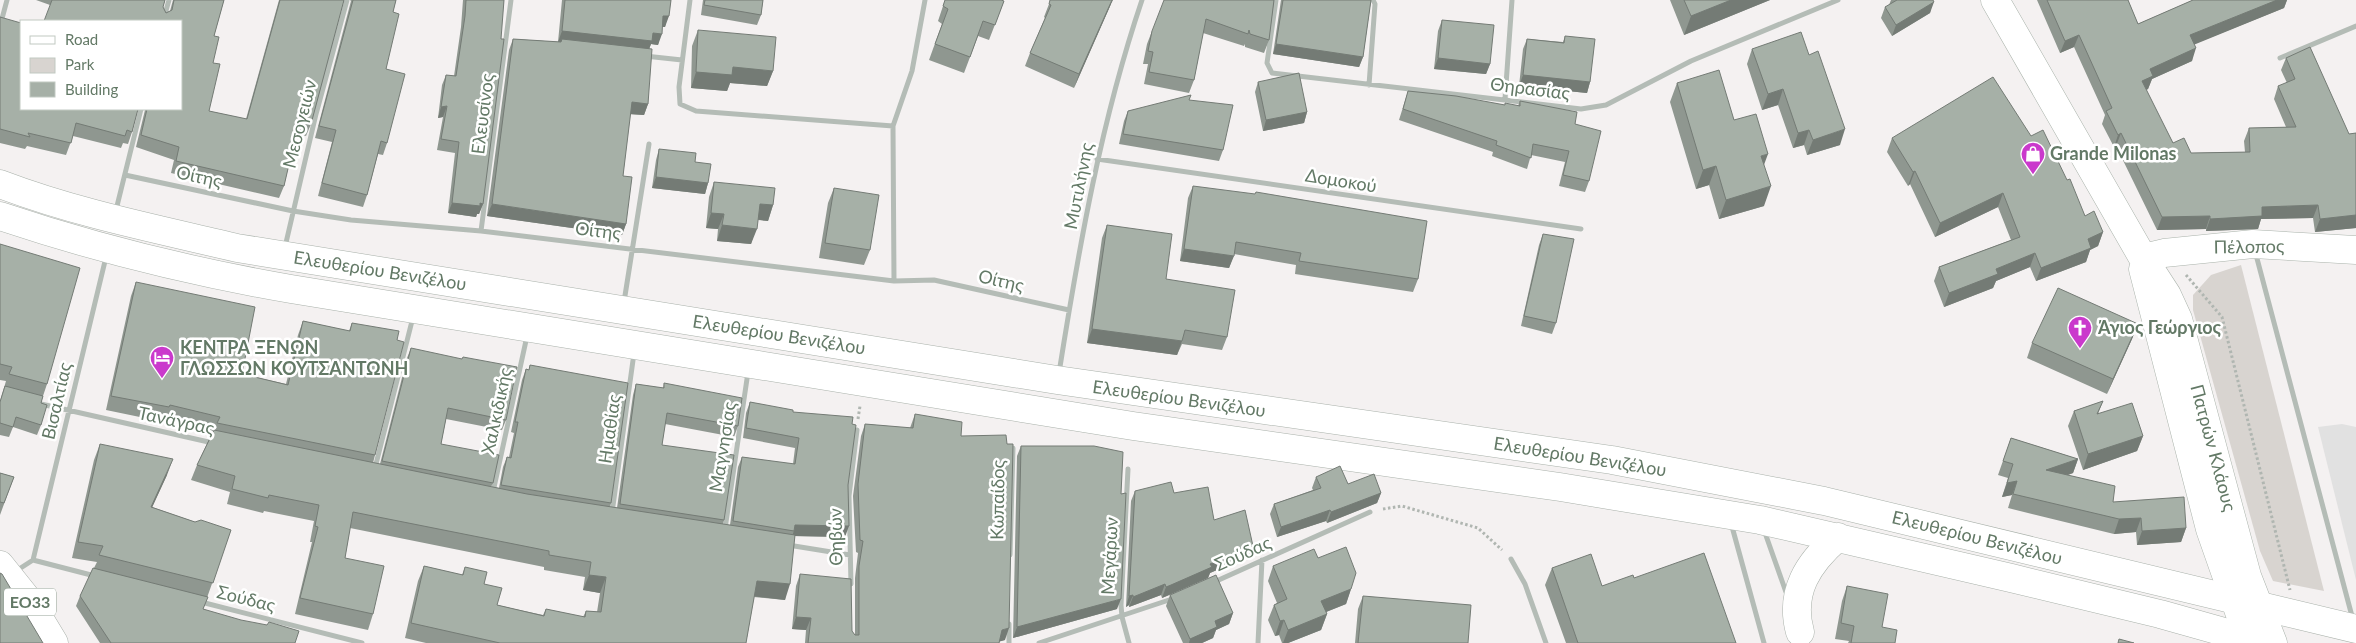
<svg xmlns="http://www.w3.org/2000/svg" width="2356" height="643" font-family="Lato,sans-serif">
<rect width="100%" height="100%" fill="#f4f1f1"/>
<path fill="#e1e1e1" d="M2342 424 2356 427V580L2318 427Z"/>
<path fill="#d8d4d0" d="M2241 265 2324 591 2273 581 2260 551 2193 310V295L2211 275Z"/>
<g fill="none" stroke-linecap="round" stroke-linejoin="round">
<defs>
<path id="secondary" d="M1995 0 2143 258 2167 295 2178 319 2247 576 2273 643
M2143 258 2164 253 2253 244 2356 250
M2143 269 2210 529 2250 643"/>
<path id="primary" d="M0 184C76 213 157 229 237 248L1057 380 1612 460 1824 501 2356 629
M0 216C95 248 193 272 291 289L1133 426 1560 487 1760 520 2011 578 2160 614 2263 643
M0 565 28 600 54 643
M1800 632C1789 592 1808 563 1838 537"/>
</defs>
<use href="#secondary" stroke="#aab3ab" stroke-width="29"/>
<use href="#primary" stroke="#a9b1aa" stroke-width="29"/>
<path stroke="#b0b6b1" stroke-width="3" stroke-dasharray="2.5 2.5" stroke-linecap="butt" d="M2186 275 2222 317 2290 590
M858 419 860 406
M1383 509 1402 506 1478 528 1502 550"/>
<path stroke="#b4bcb6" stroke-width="5" d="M690 0 679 87 680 104 696 111 893 126
M1276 0 1267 63 1272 73 1581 109 1606 105 1691 61 1838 0
M163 21 169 0
M0 26 7 0
M645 56 682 60
M2280 58 2356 26
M1369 85 1375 4 1373 0
M1505 99 1512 0
M1097 159 1581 229
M125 175 293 211 351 220 481 231 894 281 934 280 1069 310
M116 210 141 109
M481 231 511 0
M285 247 316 114 347 0
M2255 251 2353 620
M894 281 893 126 912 71 925 0
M624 302 649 144
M1059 373C1079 247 1101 121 1142 0
M41 404 213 443
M375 468 413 317
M1128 469 1121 605 1122 617 1129 643
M493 492 527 336
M612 513 634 353
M1731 523 1764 643
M725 529 748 372
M1764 530 1787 595
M788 545 850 555
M1010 555 1013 448
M1511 559 1525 584 1546 643
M33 560 106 257
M16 571 33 560 95 576
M1212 583 1370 512
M851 584 849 496 857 430
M201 602 362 643
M1009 643V624
M1039 643 1172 599
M1258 643 1262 560"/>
<use href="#secondary" stroke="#fff" stroke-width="28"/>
<use href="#primary" stroke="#fff" stroke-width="28"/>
</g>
<path fill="#8f9790" d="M36 0H165L163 7 166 13 170 11 173 0H224L214 36 209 111 246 119 279 0H344L311 124 306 136 296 133 284 186 279 198 171 173 174 160 136 147 145 110V109H181L50 5Z
M350 0H396L393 12 386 69 387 143 383 155 378 154 367 195 363 207 318 196 332 142 315 138 351 1Z
M463 0H504L483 204 479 214H477L476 217 448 213 455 153 437 150 443 117 438 118 442 85 446 75 454 76 461 27Z
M562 0H671L665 27H662L658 45 651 44 649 49 648 104 644 115 630 114 623 176 626 224 622 235 487 216 509 50 513 39 560 42H558Z
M703 0H763L761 15 757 25 701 15Z
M945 0 1004 1 989 40 978 36 964 73 929 60 942 24 938 21Z
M1274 0 1269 40 1264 53 1245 47V44L1244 46 1203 33 1194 80 1189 93 1144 84 1148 64H1143L1147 44 1152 31Z
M1281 0H1371L1363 57 1359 67 1273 54Z
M1670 0H1770L1684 35Z
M1891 0H1933L1930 13 1892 36 1881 18 1885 7 1889 5Z
M2037 0H2128L2138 24 2193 0H2287L2284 8 2194 44 2192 61 2152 79 2148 89 2146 90 2173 143 2191 153 2245 152 2244 141 2249 128 2286 127 2274 99 2278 86 2287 83 2281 70 2286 58 2349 134 2356 133V228L2315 232 2313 218 2261 219 2258 229 2206 231V229L2157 230 2116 146 2114 147 2102 124 2105 115 2074 47 2060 53Z
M1049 4H1111L1074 88 1025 66 1030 53 1045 18 1044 17Z
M0 17 138 109 132 132 128 144 123 143 121 148 73 136 66 155 27 146 25 149 0 143Z
M1442 20 1490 64 1486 74 1434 69 1438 31Z
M698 30 773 71 767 86 730 83 727 91 691 88 692 46Z
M1565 36 1590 82 1587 93 1519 86 1523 49 1527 39 1563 42Z
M1752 49 1840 145 1807 155 1804 145 1793 148 1778 105 1762 110 1747 64Z
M1258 82 1307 112 1304 123 1263 131 1255 92Z
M1677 83 1734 120 1764 164V206L1719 219 1709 185 1696 189 1670 102Z
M1408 91 1504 105 1518 106 1520 101 1575 124 1589 181 1585 192 1559 186 1565 162 1531 155 1527 169 1492 156 1493 152 1399 120Z
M1189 100 1223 150 1219 161 1119 144 1124 121 1128 111Z
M2031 136 2085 216 2103 232 2098 246 2090 250 2086 262 2036 281 2030 267 1996 281 1993 288 1944 307 1934 281 1939 267 2011 240 1998 207 1935 237 1910 184 1908 186 1887 152 1892 138Z
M659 149 695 162 708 183 705 194 652 188 656 160Z
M714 182 773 205 768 221 758 220 751 244 717 241 718 229 706 228 709 197Z
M1193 186 1418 279 1413 292 1295 274 1296 265 1234 254 1229 268 1180 261 1188 198Z
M834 188 870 250 864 265 819 258 828 203Z
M1107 225 1227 337 1222 350 1182 344 1177 355 1087 343 1102 238Z
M1543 234 1556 323 1552 334 1521 326 1539 245Z
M0 244 47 384 43 396 41 403V425L37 435 13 427 9 437 0 435V401L6 381 0 380Z
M136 282 242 374 286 384 298 335 303 321 349 331 352 323 397 340 375 455 373 463 380 464 407 358 411 348 506 420 502 430 446 419 441 444 493 483 491 487 499 488 503 467 507 457H509L514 433 511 432 522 380 526 369 529 370 530 365 611 503 610 507 617 508 633 395 636 384 663 388 664 383 738 426 734 437 665 424 662 445 724 520 723 524 730 525 738 467 742 457 793 464 795 448 743 438 746 413 750 402 793 412 848 485 845 537 795 536 785 600 754 597 746 643H426L405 638 418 581 424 566 462 575 465 567 484 584 497 605 543 615 546 609 583 617 586 611 597 612 600 593 583 590 585 577 544 570V567L350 528 345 558 373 614 368 630 295 614 312 542H310L314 521 264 511 263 513 227 504 230 492 191 480 197 465 213 431 165 419 164 422 106 410 131 296Z
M2138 324 2132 339 2107 394 2027 358 2032 343Z
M2103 401 2098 414 2143 436 2137 451 2083 470 2068 426 2074 411Z
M915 414 961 436 1005 640 1000 641 999 643H805L806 630 792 629 796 586 800 574 855 635V578L858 553 856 552 853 496 861 436 865 424 910 428Z
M2011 438 2078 459 2073 473 2068 475 2113 502 2186 528 2181 542 2137 545 2136 532 2114 534 2008 508 2012 495 2002 497 2008 478 1998 475Z
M100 444 167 475 152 507 195 522 231 530 203 609 295 643H100L76 606 80 596 97 562 72 558 94 460Z
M1021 446 1117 609 1013 638 1017 456Z
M0 473 14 477 0 515Z
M1316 477 1381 493 1377 503 1327 523 1326 521 1277 537 1270 514 1274 504 1313 490 1312 488Z
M1135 491 1174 493 1214 520 1249 556 1210 573 1208 578 1167 596 1162 598 1161 595 1129 607V605L1126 607 1131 501Z
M1318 558 1351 589 1346 604 1326 612 1327 614 1321 630 1288 643H1282L1279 635 1275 636 1268 620 1274 605 1277 603 1268 581 1273 566Z
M1552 568 1602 586 1634 578 1736 643H1566L1545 585Z
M1847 586 1882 627 1895 643H1848L1849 641 1835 639 1842 601Z
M1170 595 1233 613 1229 624 1216 630 1213 638 1202 643H1183L1166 606Z
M1363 596 1468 643H1355L1358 609Z"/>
<path fill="#747b75" d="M1112 0H1113L1111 4 1074 88 1079 74Z
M1731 0H1770L1684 35 1691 16Z
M2277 0H2287L2284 8 2186 48 2190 35Z
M1934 2 1930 13 1892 36 1896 25Z
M663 16H669L665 27H660Z
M562 31 653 33 662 34 658 45 651 44 648 52 562 39 561 42H558Z
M2079 35 2074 47 2060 53 2065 41Z
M1276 44 1363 57 1359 67 1273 54Z
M2196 48 2192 61 2152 79 2148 89 2137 94 2142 81 2150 69Z
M1438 58 1490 64 1486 74 1434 69Z
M733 67 773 71 767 86 730 83 727 91 691 88 696 72Z
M1523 75 1590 82 1587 93 1519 86Z
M1783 89 1778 105 1762 110 1768 94Z
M632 102 648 104 644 115 628 114Z
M447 106 443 117 438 118 441 107Z
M1307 112 1304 123 1263 131 1266 120Z
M1845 129 1840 145 1807 155 1813 140Z
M1809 130 1804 145 1793 148 1798 133Z
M2121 133 2116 146 2114 147 2118 135Z
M1768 154 1761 173V156Z
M1716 166 1709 185 1696 189 1703 170Z
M1915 171 1910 184 1908 186 1913 172Z
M656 177 708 183 705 194 652 188Z
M1771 186 1764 206 1719 219 1726 200Z
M2003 193 1998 207 1935 237 1940 223Z
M452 203H480L483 204 479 214H477L476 217 448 213Z
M492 204 626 224 622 235 487 216Z
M760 204 773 205 768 221 754 219Z
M2318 205 2313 218 2261 219 2258 229 2206 231 2210 219 2262 207Z
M711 213 724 214 718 229 706 228Z
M2356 215V228L2315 232 2320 219Z
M2210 216 2206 229 2157 230 2162 217Z
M722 225 757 229 751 244 717 241Z
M2103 232 2098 246 2090 250 2086 262 2036 281 2041 268 2088 239Z
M1184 249 1234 256 1229 268 1180 261Z
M2035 253 2030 267 1996 281 1993 288 1944 307 1949 293 1996 269Z
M2138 324 2132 339 2107 394 2113 379Z
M1092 329 1182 341 1177 355 1087 343Z
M2143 436 2137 451 2083 470 2088 454Z
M173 459 167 475 145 523 151 507Z
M2078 459 2073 473 2041 484 2046 470Z
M2017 481 2012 495 2002 497 2007 483Z
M1381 493 1377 503 1327 523 1331 512Z
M1330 510 1326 521 1277 537 1281 527Z
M2141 518 2136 532 2114 534 2119 519Z
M795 525 849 526 845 537 792 536 794 531Z
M2186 528 2181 542 2137 545 2142 531Z
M1253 546 1249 556 1210 573 1208 578 1162 598 1166 587 1210 564Z
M589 575 606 577 600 593 583 590Z
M757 581 790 584 785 600 751 596Z
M1165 584 1161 595 1129 607 1133 597Z
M1351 589 1346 604 1316 616 1321 601Z
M1133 595 1129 605 1126 607 1129 596Z
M1121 599 1117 609 1013 638 1017 627Z
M1233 613 1229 624 1216 630 1213 638 1202 643H1189L1190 639 1215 621Z
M1327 614 1321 630 1288 643H1283L1288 630Z
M796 617 811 618 806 630 792 629Z
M1284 620 1279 635 1275 636 1280 621Z
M1009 628 1005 640 998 642 1002 630Z"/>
<path fill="#a6b0a7" stroke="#747b75" d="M52 0H165L163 7 166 13 172 10 174 0H224L214 36 219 37 213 63 220 64 209 111 247 119 280 0H344L311 124 299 121 284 186 176 161 179 147 141 135 147 109H181V21H44Z
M353 0H396L393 12 399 14 386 69 405 74 387 143 381 141 367 195 322 183 336 130 319 126Z
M466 0H504L501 39H504L483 204 480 203V206L452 203 459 142 441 139 447 106 441 107 446 75 456 76 465 16Z
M565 0H671L669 16H663L662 34 653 33 652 41 562 31Z
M705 0H763L761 15 704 5Z
M945 0H1001L1004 1 995 25 983 21 970 57 935 44 948 9 943 6Z
M1050 0H1112L1079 74 1030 53 1051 5 1049 4Z
M1164 0H1274L1269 40 1250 34 1249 30 1248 34 1206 19 1194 80 1149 72 1153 52 1148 51 1152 31Z
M1283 0H1371L1363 57 1276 44Z
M1684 0H1731L1691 16Z
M1897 0H1933L1934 2 1896 25 1885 7Z
M2047 0H2128L2138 24 2193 0H2277L2190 35 2196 48 2150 69 2153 76 2142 81 2173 143 2184 138 2191 153 2250 152 2249 128 2296 127 2278 86 2295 79 2286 58 2310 47 2349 134 2356 133V215L2320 219 2318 205 2262 207V216L2210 219V216L2162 217 2121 133 2118 135 2106 111 2112 108 2079 35 2065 41Z
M0 17 21 23V109H138L132 132 127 130 125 136 76 123 71 143 28 133 30 137 0 129Z
M1442 20 1494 25 1490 64 1438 58Z
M698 30 776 37 773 71 733 67 732 75 696 72Z
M1801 32 1809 55 1818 51 1845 129 1813 140 1809 130 1798 133 1783 89 1768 94 1752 49Z
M1565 36 1595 39 1590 82 1523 75 1527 39 1564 43Z
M513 39 561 42 562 39 652 49 648 104 632 102 623 176 632 177 626 224 492 204Z
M1719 70 1734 120 1756 114 1768 154 1761 156 1771 186 1726 200 1716 166 1703 170 1677 83Z
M1299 73 1307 112 1266 120 1258 82Z
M1993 77 2031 136 2043 130 2067 180 2070 179 2085 216 2094 211 2103 232 2088 239 2091 248 2041 268 2035 253 1996 269 1998 274 1949 293 1939 267 2020 237 2003 193 1940 223 1915 171 1913 172 1892 138Z
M1408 91 1456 96 1505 105V103L1520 106V101L1577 112 1575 124 1601 131 1589 181 1563 175 1569 151 1533 144 1531 158 1496 145 1497 141 1403 109Z
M1191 95 1189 100 1233 105 1223 150 1123 134 1128 111Z
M659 149 696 153 695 162 711 164 708 183 656 177Z
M714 182 775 188 773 205 760 204 757 229 722 225 724 214 711 213Z
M1193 186 1255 194 1256 192 1427 221 1418 279 1299 261 1301 253 1236 242 1234 256 1184 249Z
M834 188 879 195 870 250 825 243Z
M1107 225 1172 234 1166 279 1235 290 1227 337 1185 330 1182 341 1092 329Z
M1543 234 1574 239 1556 323 1524 316Z
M0 244 80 268 47 384 9 374 12 367 0 364Z
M136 282 255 307 242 374 288 385 303 321 350 331 352 323 399 331 397 340 404 342 375 455 217 423 220 417 170 405 169 407 111 396Z
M2058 288 2138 324 2113 379 2032 343Z
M411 348 462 359 463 357 517 367 506 420 448 408 441 444 499 455 493 483 382 461Z
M530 365 628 383 611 503 501 485 507 457 511 458 518 422H515L526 369 529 370Z
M664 383 742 398 738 426 667 413 662 445 734 455 724 520 620 504 636 384 664 388Z
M5 386 43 396 41 403 47 405 41 425 16 417 13 427 0 423V402Z
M2103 401 2097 414 2132 403 2143 436 2088 454 2074 411Z
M750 402 793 410V412L853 417 852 424 856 425 848 485 849 526 795 525 794 531 733 521 742 457 795 464 799 438 746 428Z
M915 414 962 422 961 436 1006 435 1007 444H1013L1009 628 1002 630 999 643H808L811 618 796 617 800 574 851 579 852 631 855 635H859V566L863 541 860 540 858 484 865 424 913 428Z
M214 430 527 494 795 535 790 584 757 581 746 643H500L411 623 424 566 463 575 465 567 487 572 484 584 502 588 497 605 544 616 546 609 585 617 586 611 601 612 606 577 589 575 591 562 549 555V551L353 512 345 558 384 566 373 614 300 598 318 527 315 526 319 505 269 495 268 498 232 489 235 476 197 465Z
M2011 438 2078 459 2046 470 2115 486 2113 502 2184 497 2186 528 2142 531 2141 518 2119 519 2013 494 2017 481 2007 483 2013 464 2003 461Z
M100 444 173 459 151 507 195 522 201 520 231 530 213 583 99 555 103 546 78 542Z
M1021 446H1094L1123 452 1121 494 1126 493 1121 599 1017 627Z
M1340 466 1348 484 1374 474 1381 493 1331 512 1330 510 1281 527 1274 504 1321 488 1316 477Z
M0 473 14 477 4 503 0 502Z
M1171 482 1174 493 1208 487 1214 520 1245 510 1253 546 1210 564 1212 567 1171 585 1166 587 1165 584 1133 597V595L1129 596 1135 491Z
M1346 547 1356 573 1351 589 1321 601 1327 614 1288 630 1284 620 1280 621 1274 605 1287 599 1273 566 1314 549 1318 558Z
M1704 553 1736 643H1578L1552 568 1591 554 1602 586 1633 575 1634 578Z
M93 568 208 597 203 609 241 620 267 625 269 622 299 631 295 643H111L80 596Z
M0 573 2 574 43 643H0Z
M1216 575 1233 613 1215 621 1217 627 1190 639 1170 595Z
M1847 586 1888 594 1882 627 1897 630 1895 643H1851L1854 626 1841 623Z
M1363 596 1471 605 1468 643H1358Z
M2119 639 2134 643H2118Z"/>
<defs>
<symbol id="shop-pin" viewBox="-11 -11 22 30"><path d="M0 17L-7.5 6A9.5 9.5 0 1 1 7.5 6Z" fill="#ca39cc" stroke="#fff"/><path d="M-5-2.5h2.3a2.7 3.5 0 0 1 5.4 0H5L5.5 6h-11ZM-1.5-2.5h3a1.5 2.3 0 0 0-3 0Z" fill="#fff"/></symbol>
<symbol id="church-pin" viewBox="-11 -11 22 30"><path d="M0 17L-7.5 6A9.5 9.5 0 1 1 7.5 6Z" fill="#ca39cc" stroke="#fff"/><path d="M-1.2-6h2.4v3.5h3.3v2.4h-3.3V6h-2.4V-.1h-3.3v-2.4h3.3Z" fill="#fff"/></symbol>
<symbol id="hotel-pin" viewBox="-11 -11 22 30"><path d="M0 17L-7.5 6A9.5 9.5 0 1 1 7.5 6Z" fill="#ca39cc" stroke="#fff"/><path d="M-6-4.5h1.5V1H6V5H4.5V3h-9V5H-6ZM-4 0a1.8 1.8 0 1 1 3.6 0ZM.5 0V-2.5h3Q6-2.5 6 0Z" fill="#fff"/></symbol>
</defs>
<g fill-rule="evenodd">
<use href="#shop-pin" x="2019" y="140" width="28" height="38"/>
<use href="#church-pin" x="2066" y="314" width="28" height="38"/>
<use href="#hotel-pin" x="148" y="344" width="28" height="38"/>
</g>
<g text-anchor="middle" stroke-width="5" stroke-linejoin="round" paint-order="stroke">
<rect fill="#fff" stroke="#92a194" stroke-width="1" x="4" y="588.5" width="52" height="27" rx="4"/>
<g font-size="16" font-weight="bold" fill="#637966">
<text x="30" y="608">ΕΟ33</text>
</g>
<g font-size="18" fill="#637966" stroke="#fff">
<text transform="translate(1530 89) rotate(7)" y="6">Θηρασίας</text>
<text transform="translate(483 114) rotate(-83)" y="6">Ελευσίνος</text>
<text transform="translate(300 124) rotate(-76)" y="6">Μεσογειών</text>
<text transform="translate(199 177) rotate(12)" y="6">Οίτης</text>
<text transform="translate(1341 181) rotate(9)" y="6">Δομοκού</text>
<text transform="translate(1079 186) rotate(-79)" y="6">Μυτιλήνης</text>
<text transform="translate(598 231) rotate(7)" y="6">Οίτης</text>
<text transform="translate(2249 247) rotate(-1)" y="6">Πέλοπος</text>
<text transform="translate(380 271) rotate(9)" y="6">Ελευθερίου Βενιζέλου</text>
<text transform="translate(1001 281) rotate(13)" y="6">Οίτης</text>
<text transform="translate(779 335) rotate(9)" y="6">Ελευθερίου Βενιζέλου</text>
<text transform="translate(1179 399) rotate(8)" y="6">Ελευθερίου Βενιζέλου</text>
<text transform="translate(57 401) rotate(-77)" y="6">Βισαλτίας</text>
<text transform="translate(497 411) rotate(-78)" y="6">Χαλκιδικής</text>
<text transform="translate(176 421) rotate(12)" y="6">Τανάγρας</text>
<text transform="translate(610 429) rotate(-82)" y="6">Ημαθίας</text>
<text transform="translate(723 447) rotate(-81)" y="6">Μαγνησίας</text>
<text transform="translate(2213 448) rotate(75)" y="6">Πατρών Κλάους</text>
<text transform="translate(1580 457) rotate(9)" y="6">Ελευθερίου Βενιζέλου</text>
<text transform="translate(998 500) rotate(-89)" y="6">Κωπαίδος</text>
<text transform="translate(836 537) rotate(-91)" y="6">Θηβών</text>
<text transform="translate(1977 538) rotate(14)" y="6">Ελευθερίου Βενιζέλου</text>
<text transform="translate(1243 554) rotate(-24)" y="6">Σούδας</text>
<text transform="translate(1110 556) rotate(-87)" y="6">Μεγάρων</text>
<text transform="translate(246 599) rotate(14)" y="6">Σούδας</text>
</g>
<g font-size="18" font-weight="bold" fill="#637966" stroke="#fff" text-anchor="start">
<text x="2050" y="160">Grande Milonas</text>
<text x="2098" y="334">Άγιος Γεώργιος</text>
<text x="180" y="354">ΚΕΝΤΡΑ ΞΕΝΩΝ<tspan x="180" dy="21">ΓΛΩΣΣΩΝ ΚΟΥΤΣΑΝΤΩΝΗ</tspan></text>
</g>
</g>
<rect x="20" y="20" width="162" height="90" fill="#ffffff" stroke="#c1c9c2"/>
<rect x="30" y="36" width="25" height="8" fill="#ffffff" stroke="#c1c9c2"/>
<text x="65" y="45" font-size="15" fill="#637966">Road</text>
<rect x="30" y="58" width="25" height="15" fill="#d8d4d0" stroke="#c1c9c2"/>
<text x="65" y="70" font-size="15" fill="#637966">Park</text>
<rect x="30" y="82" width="25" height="15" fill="#a6b0a7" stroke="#c1c9c2"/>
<text x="65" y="95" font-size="15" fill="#637966">Building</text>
</svg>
